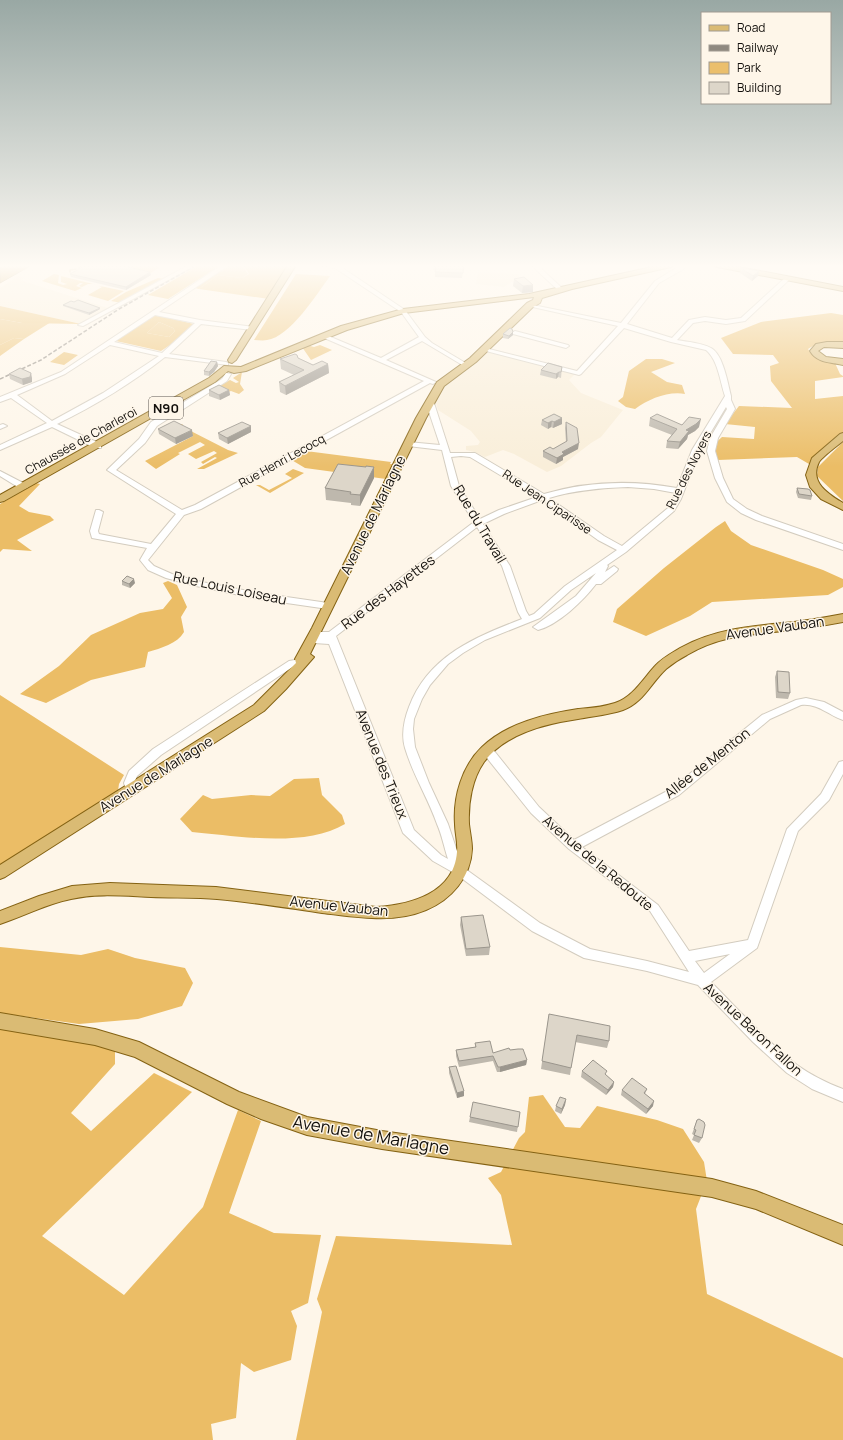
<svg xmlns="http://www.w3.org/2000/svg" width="843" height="1440" font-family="Manrope,sans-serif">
<rect width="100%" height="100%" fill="#fef6e9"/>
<path fill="#f9eed9" d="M478 272 519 274 518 282H511L504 287 476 284Z
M18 276 24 278 20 280 111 309 81 324 0 306V288Z
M483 351 575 374 569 380 581 393 623 410 601 437 591 443 561 466 547 472 514 454 503 450 485 457 474 452 466 450V446L478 445 480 442 471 431 438 410 435 400 444 386Z"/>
<path fill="#ebbf6c" d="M131 265H153L160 267 149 274 125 268Z
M199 265H221L168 299 148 295Z
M230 265H242L248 274 242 278 218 275 199 289 195 288Z
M54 274 59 275 58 283 63 285 67 284 61 282V276L93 284H88L82 287 79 286 83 283H75H80L76 286 82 288 75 291 42 281Z
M296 274 330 276C317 294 290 337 267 340 263 341 258 340 254 340Z
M99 286H100L124 291 108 301 88 295 102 287Z
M0 319 22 323 51 322 24 339 14 338 0 345Z
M159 322 173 328 175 331 169 337 147 333Z
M307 345 314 347 320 345 332 350 311 360 302 347Z
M64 352 78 355 64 365 50 362Z
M242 372 240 384 244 390 239 394 231 391 228 392 218 387 230 380 236 383 239 382 233 378Z
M306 451 391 462 390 464H394L386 479 305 468 290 459Z
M293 469 304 473 270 493 256 485H260L269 490 292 478 285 474Z"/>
<path fill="#ebbd66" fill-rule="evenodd" d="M243 265H290L269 299 199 289 218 275 242 278 249 274Z
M158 278 165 279 122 303 111 301 126 292Z
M0 306 81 324 22 323 0 319Z
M831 313 843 315V342L818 343 808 349C815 360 823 361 835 363L840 374 843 376V377L815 381V399L843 396V433L809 464 797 457 718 460 711 447 722 437 754 439 755 427 725 424 739 406 792 408 771 381 770 366 779 363 773 355 733 354 721 338 761 322Z
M156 315 194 324 173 343 161 351 116 341 135 327ZM159 322 173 328 175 331 169 337 147 333Z
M14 338 24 339 0 356V345Z
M646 359H662L675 363 651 372 667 382 682 385 685 394C668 391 649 399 635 409L626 407 618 401 623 397 629 371Z
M176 424H183L181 426 228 450 238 453 204 469H197L217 458 215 457 203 464 201 462 217 453 214 451 196 459 188 454 205 445 200 442 178 453 180 454 156 469 145 461 193 436Z
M843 442V501L817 476 818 467Z
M36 483 40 484 19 506 29 512 50 516 54 520 17 540 32 551 3 549 0 552V504Z
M725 521 731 531 751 545 823 570 843 579V587L828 595 712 602 690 616 646 636 613 622 617 609 664 568 716 527Z
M168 581 177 585 187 607 181 617 184 632C177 644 161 648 148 652L145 667 91 680 46 703 20 694 59 666 91 635 140 613 163 609 172 598 163 583Z
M0 695 124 775 119 784 118 791 0 868Z
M319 778 322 795 342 815 345 824C305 848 237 836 192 832L180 819 203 795 212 799 251 795 270 796 294 779Z
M0 947 81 955 108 949 135 958 185 968 193 983 182 1006 138 1019 79 1024 0 1013Z
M0 1026 34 1032 115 1049V1064L71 1113 91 1131 154 1073 192 1092 42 1236 124 1295 203 1207 238 1110 261 1121 229 1213 274 1233 321 1235 308 1303 291 1311 297 1326 291 1360 254 1372 241 1363 236 1418 211 1424 213 1440H0Z
M543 1095 565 1127 580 1128 597 1106 657 1120 683 1129 704 1162 707 1181 696 1209 707 1294 843 1358V1440H296L322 1312 317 1299 336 1236 512 1245 501 1195 488 1178 501 1172 519 1138 525 1132 529 1097Z"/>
<path fill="#c2963d" stroke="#8e6e2e" d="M5 265H32L0 283V268Z"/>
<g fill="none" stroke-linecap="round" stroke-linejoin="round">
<path stroke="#8e6e2e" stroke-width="1.5" d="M79 268V266L82 265
M70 272V270L76 269"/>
<defs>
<path id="minor" d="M189 265H196L83 326 78 325Z
M222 265H229L159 312 200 320 254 327V329L252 330 201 324 169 354 226 362 228 363V365L165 357C132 383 96 405 57 424L101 444V448H95L52 427 0 450V445L47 423 11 398 0 402V397L61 372ZM155 315 195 323 162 353 114 342ZM110 345 159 356 103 393 52 421 17 395 65 374Z
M320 265H338L405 310 425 337 432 343 469 365 464 366 422 341 386 360 436 382 433 384 430 383 201 509 184 515 148 560 154 566 172 574 197 581 259 593 328 603 332 606 331 608 328 609 259 599 196 586 166 578 148 570 140 560 147 548 92 538 90 531 96 510H99L103 512 98 531 99 534 151 544 176 514 107 470 139 439 151 422 222 379 226 373 231 374 227 381 157 426 145 443 116 470 182 510 195 505 424 381 322 337V335H326L381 358 419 337 401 312 335 268Z
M531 265H537L562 288V290H558Z
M681 265H687L682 270 659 283 627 324 672 338 689 320 705 317 726 320 741 318 786 277 791 278 745 321 726 324 705 321 693 323 677 340C688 342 702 343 711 348 723 354 728 384 731 396V400L735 409 718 438 715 451 723 478 733 499 747 509 762 516 843 544V550L756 520 741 513 727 502 715 478 707 451 710 438 727 409 726 407 700 450 681 499 674 511 626 552 607 565 608 566 605 572 614 566 618 569 617 571 601 584H596C584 600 558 625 538 630L533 627 576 596 596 573 571 590 540 618 485 640 463 653 448 664 430 685 422 699 414 719 413 729 415 747 429 783 448 824 460 860 464 868 540 923 590 949 647 961 689 972 650 911 569 849 531 813 483 753 482 750 483 747H491L539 807 574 840 671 789 762 715 796 700 806 698 824 702 843 712V720C828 715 818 703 801 705L770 719 679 795 582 847 658 905 689 951 748 940 787 829 821 794 839 762 843 761V774L829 800 798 831 757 948 711 982C738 1009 767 1042 797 1065 811 1075 827 1083 843 1089V1102L812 1089 787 1073 753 1042 698 985 647 971 584 958 532 931 456 874 433 861 403 833 329 644 314 643 309 640 311 632H329L474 522 451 486 442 450 408 446 404 444 408 442 440 445 426 403 430 401 434 403 450 453H475L544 494C588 481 633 480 677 488L692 450 725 396C720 381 718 360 706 350L671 342 624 328 581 374 579 375 482 350 485 348 577 371 618 326 528 306V304L621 323 655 281ZM461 456 470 457 537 497 499 510 480 519 459 486 451 457ZM628 487 654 489 676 493 668 508 622 546 604 536 549 498C575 490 601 488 628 487ZM542 500 598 540 617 550 565 586 534 614 529 616 526 611 510 566 483 524 504 514ZM477 527 502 566 518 612 522 619C475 637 428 656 409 707 404 720 401 734 405 748 413 775 428 798 437 824 442 835 444 847 448 859L441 855 414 830 336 636ZM730 954 704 973 695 961Z
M515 331 568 345 569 346 566 348 513 334V332Z
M3 424 7 426 0 429V425Z
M0 471 27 485 28 487 24 489H21L0 476Z
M301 659 304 660 306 662 304 664 294 666 161 755 137 776 134 783 136 790 135 793H127L124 783 129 771 153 749 289 661Z"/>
<path id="major" d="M288 265H296L236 360 232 363 229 362 228 360Z
M661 265H675L671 267 572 289 542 298 540 303 533 307 476 362 444 386 426 418 310 654 314 657 286 689 264 711 5 877 0 879V865L254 705 296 663 295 659 312 628 416 418 437 382 470 358 527 303 533 300 534 297 404 313 347 330 246 371 234 373 228 371 215 382 4 501 0 502V495L209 378 224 366 241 367 341 326 403 309 529 294Z
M713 265H729L843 287V291L717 267Z
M827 342H843V348L824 347 818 351 826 357 843 359V365C830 362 817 363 810 351L816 344Z
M843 433V441C837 446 823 456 819 462 809 482 828 494 843 503V510L821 499 810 487 806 475 812 458 840 434Z
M843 614V622C827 625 810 628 793 630 755 634 720 635 687 655 679 659 672 664 666 669 651 683 643 703 623 710 608 715 593 716 578 719 545 724 506 733 484 762 472 779 468 803 469 824 470 833 472 841 472 849 471 877 451 900 426 910 392 924 357 917 322 913 287 908 252 902 217 899 195 897 173 898 151 897 125 896 97 893 71 899 46 904 24 916 0 924V911L39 896 72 886 110 883 216 887 376 907C411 905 454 893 457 852 458 842 455 833 455 824 453 797 462 766 482 747 507 723 545 714 578 709 590 708 603 707 615 703 633 697 643 679 655 666 662 658 672 653 680 648 716 628 754 626 794 622 810 620 827 617 843 614Z
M0 1013 95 1029 139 1042 239 1092 307 1117 382 1131 712 1179 756 1191 843 1225V1245L756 1209 712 1197 382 1149 307 1135 261 1119 227 1104 135 1057 95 1045 0 1029Z"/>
</defs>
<use href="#minor" stroke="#d3ccbf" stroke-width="2"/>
<use href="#major" stroke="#846213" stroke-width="2"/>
<use href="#minor" fill="#fff" fill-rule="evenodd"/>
<use href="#major" fill="#dabb74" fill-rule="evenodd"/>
<path stroke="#8f8980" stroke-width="1.5" stroke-dasharray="4 2" stroke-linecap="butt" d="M0 379 41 360 119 309 197 265"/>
</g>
<path fill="#beb8ad" d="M433 265H464L462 278 435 277V270H433Z
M741 268 759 271 758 276 752 281 740 273Z
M70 274 151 275 126 290 71 277Z
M514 279 533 292 522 293 513 286Z
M63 305 100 309 89 315 63 306Z
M513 332V335L508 339 503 338V334Z
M298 358 313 365 328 364 329 373 286 395 280 392 279 382 294 375 281 369 280 359Z
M217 362 218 366 214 372 209 376 204 375V371Z
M562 367 561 378 558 377 556 379 540 375 541 370Z
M9 374 32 378V382L23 385 10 379Z
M209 390H229L230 395 220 400 209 396Z
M562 418V424L553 428 551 427 548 429 541 425 542 420Z
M650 418 682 425 699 427 695 431 688 435 687 439 678 449 666 448 667 441 672 435 649 426Z
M566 422 578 449 563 457V460L556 464 543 457V451L553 449 566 442 565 428Z
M251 426V432L228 444 219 439 218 433Z
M158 429 193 436 176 444 159 434Z
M366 467H374V478L360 506 351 505V503L326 500 325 488Z
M797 488 812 496 811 500 798 498 796 492Z
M122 581 135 583 130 588 122 585Z
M777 671 790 693 788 699 776 698 775 677Z
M461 917 490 947 489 955 466 956 460 925Z
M549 1014 609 1041 607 1048 575 1042 570 1075 541 1069Z
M475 1043 493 1053 510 1050 527 1060 526 1065 500 1072H497L493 1061 459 1067 456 1056V1050L475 1047Z
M449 1067 464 1096 457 1098 449 1073Z
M582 1071 606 1075 614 1082 613 1087 606 1095 581 1077Z
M647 1089 645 1094 653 1106 646 1114 621 1095 622 1090Z
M566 1099 565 1105 561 1114 555 1111 556 1106Z
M520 1112 517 1132 469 1122 470 1117Z
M697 1120 702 1138 699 1143 692 1140 694 1135 692 1134Z"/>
<path fill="#9b968d" d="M759 271 758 276 752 281 753 276Z
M150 272 151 275 126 290V287Z
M533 285V292L522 293 523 286Z
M100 308V309L89 315V313Z
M513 332V335L508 339 509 336Z
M217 362 218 366 214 372 209 376V372Z
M328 364 329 373 286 395 285 386Z
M559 372 558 377 556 379V374Z
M31 373 32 378V382L23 385 22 379Z
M229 390 230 395 220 400 219 395Z
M562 418V424L553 428 554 422Z
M701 419 699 427 695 431 688 435 687 439 678 449 680 442 686 430Z
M552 421 551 427 548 429V423Z
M251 426V432L228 444 227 438Z
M192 430 193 436 176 444 175 438Z
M579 443 578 449 563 457V460L556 464 557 458 562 452Z
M374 467V478L360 506V495Z
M134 579 135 583 130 588 129 584Z
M527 1060 526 1065 500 1072V1067Z
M614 1082 613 1087 606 1095 608 1090Z
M464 1091V1096L457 1098V1093Z
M566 1099 565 1105 561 1114 562 1109Z
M654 1101 653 1106 646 1114 648 1109Z"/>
<path fill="#ddd6c9" stroke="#9b968d" d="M86 265H119L150 272 126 287 70 274Z
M433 265H464L463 273 435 272 436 265Z
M741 268 759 271 753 276Z
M524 277 533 285 523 286 514 279Z
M78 300 100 308 89 313 63 305 71 301 74 302Z
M510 328 512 329 513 332 509 336 503 334Z
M295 354 297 355 298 358 313 365 322 361 328 364 285 386 279 382 304 370 280 359Z
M211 361 217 362 213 368 209 372 204 371Z
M548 363 562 367 561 372H559L556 374 541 370Z
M20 368 31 373 30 377 22 379 9 374Z
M219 385 229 390 219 395 209 390Z
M554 414 562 418 554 422 552 421 548 423 542 420Z
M657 414 682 425 689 417 701 419 696 424 686 430 689 431 680 442 667 441 677 429 650 418Z
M174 421 192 430 175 438 158 429Z
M242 422 251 426 227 438 218 433Z
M566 422 577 428 579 443 562 452 564 454 557 458 543 451 550 447 553 449 567 441Z
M338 464 366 467V466L374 467 360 495 350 494 351 492 325 488Z
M797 488 808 489 810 490 812 496 799 494Z
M127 576 134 579 129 584 122 581Z
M777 671 789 672 790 693 778 692Z
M483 915 490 947 466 949 461 917Z
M549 1014 610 1026 609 1041 577 1035 571 1068 542 1061Z
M490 1041 493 1053 509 1048 510 1050 518 1049H523L527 1060 500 1067H498L493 1056 459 1061 456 1050 476 1047 475 1043Z
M593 1060 607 1071 605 1074 614 1082 608 1090 582 1071Z
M456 1066 464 1091 457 1093 449 1067Z
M632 1078 647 1089 644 1093 654 1101 648 1109 622 1090Z
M560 1097 566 1099 562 1109 556 1106Z
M473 1102 520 1112 518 1127 470 1117Z
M699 1119 704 1122 705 1125 702 1138 694 1135 696 1130 694 1129 697 1120Z"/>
<linearGradient id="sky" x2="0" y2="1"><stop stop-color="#99a8a4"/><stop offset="0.57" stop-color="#fffbf5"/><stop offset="1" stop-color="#fffbf5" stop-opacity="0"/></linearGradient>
<rect width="843" height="467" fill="url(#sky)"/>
<g text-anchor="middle" stroke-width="3" stroke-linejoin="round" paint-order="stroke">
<g font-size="12" fill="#13100c" stroke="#fef6e9">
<text transform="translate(81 441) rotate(-29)" y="4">Chaussée de Charleroi</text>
<text transform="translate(282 461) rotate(-29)" y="4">Rue Henri Lecocq</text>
<text transform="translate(689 470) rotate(-63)" y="4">Rue des Noyers</text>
<text transform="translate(547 502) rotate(34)" y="4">Rue Jean Ciparisse</text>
</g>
<rect fill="#fef6e9" stroke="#5a554e" stroke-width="1" x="149" y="397" width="34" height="22" rx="3"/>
<g font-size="13" font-weight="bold" fill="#13100c">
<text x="166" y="413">N90</text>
</g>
<g font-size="14" fill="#13100c" stroke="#fef6e9">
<text transform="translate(373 515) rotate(-64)" y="5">Avenue de Marlagne</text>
<text transform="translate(480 524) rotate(59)" y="5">Rue du Travail</text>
<text transform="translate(230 588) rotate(12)" y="5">Rue Louis Loiseau</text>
<text transform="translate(388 592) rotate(-37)" y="5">Rue des Hayettes</text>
<text transform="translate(775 628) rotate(-8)" y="5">Avenue Vauban</text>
<text transform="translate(707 763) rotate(-38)" y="5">Allée de Menton</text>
<text transform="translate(382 764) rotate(68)" y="5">Avenue des Trieux</text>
<text transform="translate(156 774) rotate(-32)" y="5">Avenue de Marlagne</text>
<text transform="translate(598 863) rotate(40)" y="5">Avenue de la Redoute</text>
<text transform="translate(339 906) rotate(6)" y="5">Avenue Vauban</text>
<text transform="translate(753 1029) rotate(43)" y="5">Avenue Baron Fallon</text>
</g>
<g font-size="17" fill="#13100c" stroke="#fef6e9">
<text transform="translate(371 1135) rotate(10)" y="6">Avenue de Marlagne</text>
</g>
</g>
<rect x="701" y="12" width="130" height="92" fill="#fef6e9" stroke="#a09a91"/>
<rect x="709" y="25" width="20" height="6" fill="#dabb74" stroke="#a09a91"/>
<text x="737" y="32" font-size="12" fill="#13100c">Road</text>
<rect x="709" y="45" width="20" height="6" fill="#8f8980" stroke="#a09a91"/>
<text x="737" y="52" font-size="12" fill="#13100c">Railway</text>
<rect x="709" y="62" width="20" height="12" fill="#ebbf6c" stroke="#a09a91"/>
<text x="737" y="72" font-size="12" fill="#13100c">Park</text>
<rect x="709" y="82" width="20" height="12" fill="#ddd6c9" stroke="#a09a91"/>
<text x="737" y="92" font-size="12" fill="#13100c">Building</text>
</svg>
